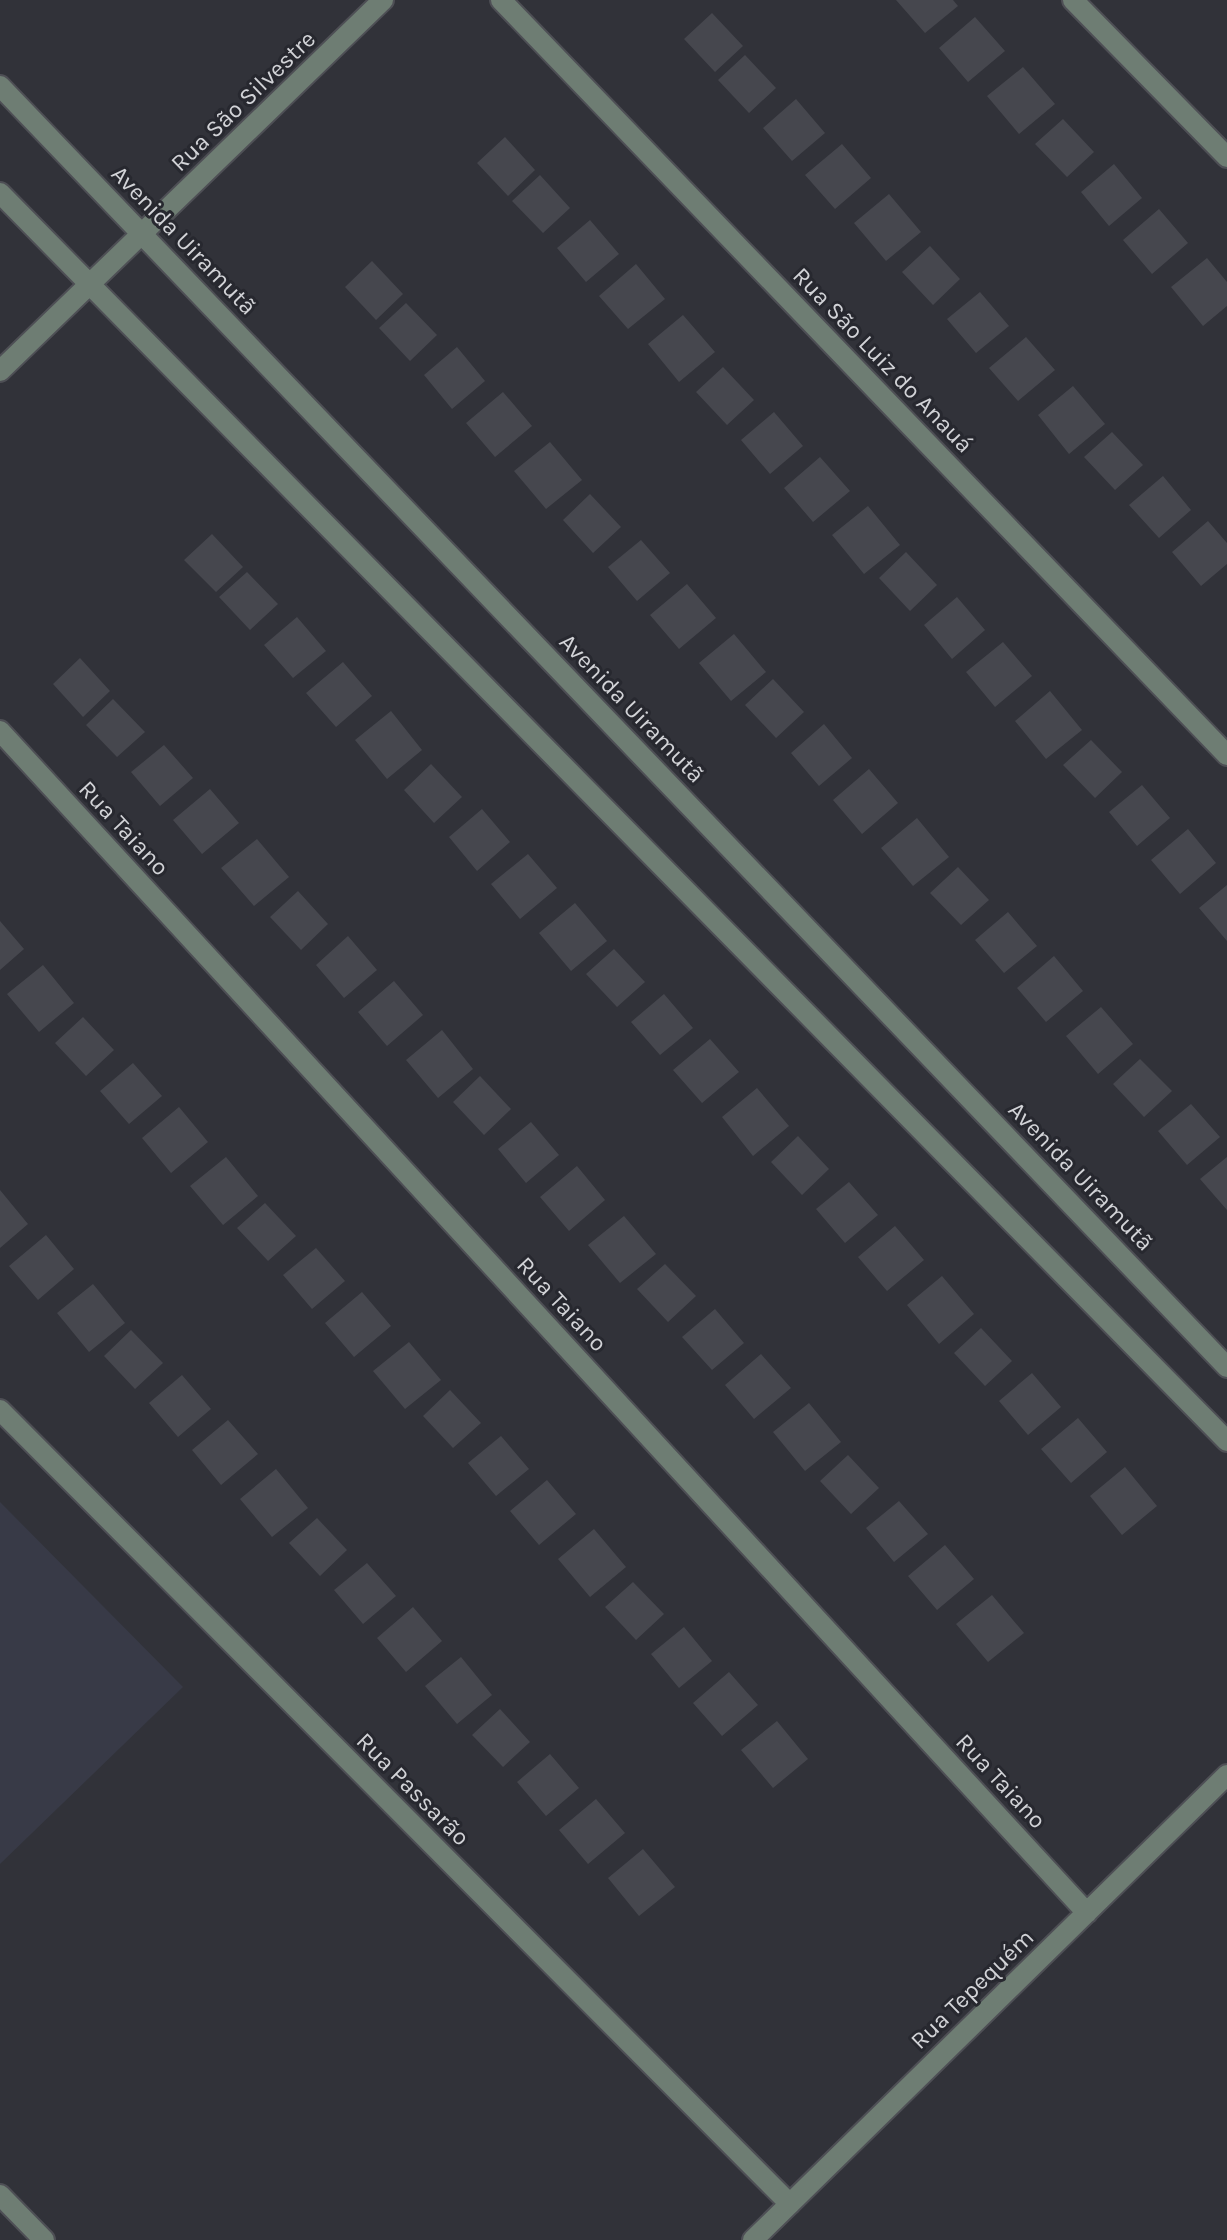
<svg xmlns="http://www.w3.org/2000/svg" width="1227" height="2240" font-family="Karla,sans-serif">
<rect width="100%" height="100%" fill="#313239"/>
<path fill="#383a47" d="M0 1502 183 1687 0 1864Z"/>
<path fill="#46474e" d="M896 0H953L958 6 925 33Z
M712 13 743 46 715 72 684 39Z
M975 17 1005 51 968 82 939 48Z
M745 55 776 88 749 113 718 80Z
M1023 67 1055 104 1019 134 987 96Z
M796 99 825 133 792 161 763 128Z
M1063 119 1094 152 1067 177 1035 144Z
M505 137 535 170 508 196 477 163Z
M842 144 871 178 835 209 805 175Z
M1114 164 1142 198 1109 226 1081 192Z
M540 175 570 208 543 233 512 201Z
M889 194 921 232 886 261 854 223Z
M1159 209 1188 243 1152 274 1123 240Z
M590 220 619 254 586 282 557 248Z
M930 246 960 279 933 305 902 272Z
M1207 258 1227 282V306L1203 326 1171 287Z
M372 261 403 294 376 320 345 287Z
M636 264 665 299 628 329 599 296Z
M980 292 1009 326 976 353 947 319Z
M406 303 437 335 410 361 379 328Z
M683 315 715 352 679 382 648 344Z
M1026 337 1055 370 1018 401 989 368Z
M457 347 485 381 452 409 424 375Z
M723 367 754 400 727 425 696 392Z
M1073 386 1105 424 1069 454 1038 415Z
M503 392 532 426 495 457 466 423Z
M774 412 803 446 770 474 741 440Z
M1112 432 1143 465 1115 490 1084 457Z
M550 442 582 480 546 509 514 471Z
M820 457 850 491 813 522 784 488Z
M1163 476 1191 510 1159 538 1129 505Z
M590 494 621 527 593 553 563 520Z
M868 506 900 545 864 574 832 535Z
M1208 521 1227 543V564L1201 586 1172 552Z
M212 534 243 567 216 592 184 560Z
M641 540 670 573 637 601 608 567Z
M906 552 937 585 910 611 879 578Z
M247 572 278 604 250 630 219 597Z
M687 584 716 618 679 649 650 615Z
M957 597 985 630 952 659 924 625Z
M297 617 326 651 293 678 264 645Z
M734 634 766 672 731 701 699 663Z
M1003 642 1032 676 995 707 966 672Z
M80 658 110 691 83 717 53 684Z
M343 662 372 696 336 727 306 693Z
M773 679 804 712 776 738 745 705Z
M1050 691 1082 730 1046 759 1015 721Z
M113 699 145 732 117 757 86 725Z
M391 711 422 750 387 779 355 740Z
M824 724 852 758 819 786 791 753Z
M1091 740 1122 772 1095 798 1063 765Z
M164 745 193 778 160 806 131 772Z
M431 764 462 797 434 823 404 790Z
M869 769 898 803 862 834 833 800Z
M1142 785 1170 818 1137 846 1109 812Z
M210 789 239 823 202 854 173 820Z
M482 809 510 842 477 871 449 837Z
M917 818 949 857 913 886 881 848Z
M1188 829 1216 863 1180 894 1151 860Z
M257 839 289 877 254 906 221 868Z
M528 854 557 888 520 919 491 884Z
M958 867 989 900 961 925 930 893Z
M1227 885V941L1199 908Z
M298 891 328 924 301 950 270 917Z
M575 903 607 941 571 971 539 933Z
M1008 912 1037 946 1004 973 975 940Z
M0 921 24 949 0 970Z
M348 936 377 970 344 998 316 965Z
M614 949 645 982 617 1007 586 974Z
M1054 956 1083 991 1046 1022 1017 988Z
M43 965 74 1003 39 1032 7 994Z
M394 981 423 1015 387 1046 358 1012Z
M664 994 693 1028 660 1055 631 1022Z
M1101 1007 1133 1044 1098 1074 1066 1036Z
M83 1017 114 1050 86 1076 55 1043Z
M442 1030 473 1069 438 1098 406 1060Z
M710 1039 739 1072 702 1103 673 1070Z
M1140 1059 1172 1091 1144 1117 1113 1084Z
M133 1063 162 1096 129 1124 100 1091Z
M480 1076 511 1109 484 1135 453 1102Z
M757 1088 789 1126 753 1156 722 1117Z
M1191 1104 1220 1137 1187 1165 1158 1131Z
M179 1107 208 1142 171 1173 142 1138Z
M531 1122 559 1155 526 1183 498 1149Z
M798 1136 829 1169 802 1195 771 1162Z
M226 1157 258 1196 223 1225 190 1186Z
M1227 1157V1210L1200 1179Z
M577 1166 605 1200 569 1231 540 1197Z
M849 1182 878 1215 845 1243 816 1209Z
M0 1190 28 1224 0 1248Z
M265 1203 296 1236 268 1261 237 1228Z
M624 1216 656 1254 620 1283 588 1245Z
M895 1226 924 1260 887 1291 858 1257Z
M46 1235 74 1269 38 1300 9 1266Z
M316 1248 345 1281 312 1309 283 1275Z
M665 1264 696 1296 668 1322 637 1289Z
M942 1276 974 1314 939 1344 907 1305Z
M93 1284 125 1323 89 1352 57 1313Z
M362 1292 391 1326 354 1357 325 1323Z
M715 1309 744 1343 712 1370 682 1337Z
M981 1328 1012 1361 985 1386 954 1353Z
M131 1330 163 1363 135 1389 104 1356Z
M409 1342 441 1380 405 1409 373 1371Z
M761 1354 791 1388 754 1419 725 1385Z
M1032 1373 1061 1407 1028 1435 999 1401Z
M182 1375 211 1409 178 1437 149 1403Z
M450 1390 481 1423 453 1448 423 1416Z
M809 1403 841 1442 805 1471 773 1432Z
M1078 1418 1107 1452 1071 1483 1041 1449Z
M228 1420 258 1454 221 1485 192 1450Z
M501 1436 529 1469 496 1496 468 1463Z
M848 1455 879 1488 851 1514 820 1481Z
M1125 1467 1157 1506 1122 1535 1090 1496Z
M276 1469 308 1508 272 1537 240 1499Z
M547 1480 576 1514 539 1545 510 1511Z
M899 1501 928 1534 894 1562 866 1528Z
M317 1518 347 1550 320 1576 289 1543Z
M594 1529 626 1567 590 1597 558 1559Z
M945 1545 974 1579 937 1610 908 1576Z
M367 1563 396 1596 363 1624 334 1590Z
M633 1582 664 1614 636 1640 605 1607Z
M992 1595 1024 1633 988 1662 956 1624Z
M413 1607 442 1641 406 1672 377 1638Z
M684 1627 712 1661 679 1688 651 1654Z
M461 1657 492 1695 457 1724 425 1686Z
M729 1672 758 1705 722 1736 693 1703Z
M500 1709 530 1742 503 1767 472 1735Z
M777 1721 808 1759 773 1788 741 1750Z
M550 1754 579 1788 546 1816 517 1782Z
M596 1799 625 1833 588 1864 559 1830Z
M643 1849 675 1887 639 1916 608 1878Z"/>
<g fill="none" stroke-linecap="round" stroke-linejoin="round">
<defs>
<path id="minor" d="M501 0 1227 755
M1073 0 1227 157
M0 86 1227 1367
M0 193 1227 1441
M0 371 383 0
M0 731 1087 1913
M0 1410 790 2204
M0 2195 44 2240
M753 2240 1227 1775"/>
</defs>
<use href="#minor" stroke="#4e4f55" stroke-width="24"/>
<use href="#minor" stroke="#6e7d73" stroke-width="20"/>
</g>
<g text-anchor="middle" stroke-width="6" stroke-linejoin="round" paint-order="stroke">
<g font-size="24" fill="#d2d3d7" stroke="#27282f">
<text transform="translate(243 101) rotate(-44)" y="8">Rua São Silvestre</text>
<text transform="translate(184 240) rotate(46)" y="8">Avenida Uiramutã</text>
<text transform="translate(883 360) rotate(46)" y="8">Rua São Luiz do Anauá</text>
<text transform="translate(632 708) rotate(46)" y="8">Avenida Uiramutã</text>
<text transform="translate(124 828) rotate(47)" y="8">Rua Taiano</text>
<text transform="translate(1081 1176) rotate(46)" y="8">Avenida Uiramutã</text>
<text transform="translate(562 1304) rotate(47)" y="8">Rua Taiano</text>
<text transform="translate(1001 1781) rotate(47)" y="8">Rua Taiano</text>
<text transform="translate(413 1789) rotate(45)" y="8">Rua Passarão</text>
<text transform="translate(972 1989) rotate(-44)" y="8">Rua Tepequém</text>
</g>
</g>
</svg>
